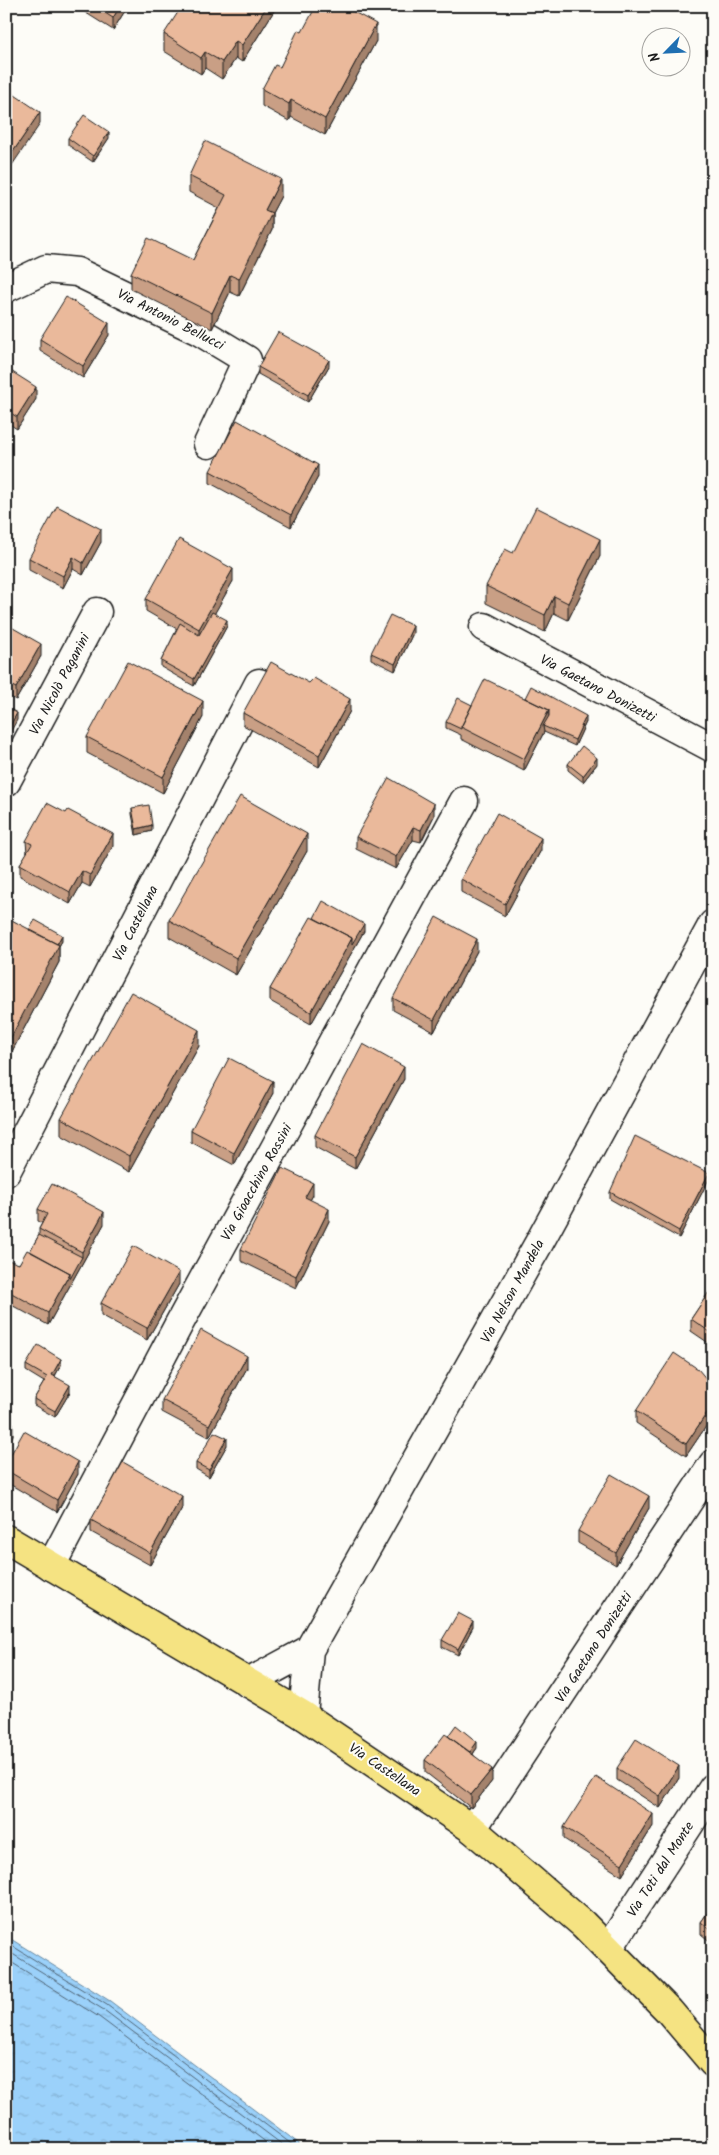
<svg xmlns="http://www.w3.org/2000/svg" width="719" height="2155" font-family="Kalam,sans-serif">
<defs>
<pattern id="water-ripples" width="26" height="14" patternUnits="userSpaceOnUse" patternTransform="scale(1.25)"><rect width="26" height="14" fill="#9bd1fa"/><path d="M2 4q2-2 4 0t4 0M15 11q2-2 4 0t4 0" fill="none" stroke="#85b3d6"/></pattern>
</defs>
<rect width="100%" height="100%" fill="#fdfcf7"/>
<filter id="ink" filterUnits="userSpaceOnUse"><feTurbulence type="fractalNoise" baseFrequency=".02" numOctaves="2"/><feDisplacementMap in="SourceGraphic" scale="10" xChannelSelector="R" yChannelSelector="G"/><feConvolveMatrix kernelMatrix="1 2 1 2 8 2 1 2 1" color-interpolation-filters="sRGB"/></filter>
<g filter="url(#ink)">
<path fill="url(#water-ripples)" stroke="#6889a1" d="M6 1936 110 2001 306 2149H6Z"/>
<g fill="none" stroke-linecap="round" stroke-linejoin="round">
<path stroke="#4f6475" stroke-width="1" d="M6 1942 107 2005 298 2149
M6 1950 104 2010 288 2149
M6 1959 99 2017 275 2149"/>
<defs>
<path id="minor" d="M6 288 46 269 77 272 199 331 247 360 208 444
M484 627 713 748
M6 782 97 612
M6 1172 259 683
M51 1566 179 1324 464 801
M309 1650 539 1243 713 924
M248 1683 309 1650 303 1715
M472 1829 713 1464
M608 1949 713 1788"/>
<path id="primary" d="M6 1539 303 1715 472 1829 583 1924 669 2011 713 2063"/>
</defs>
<use href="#minor" stroke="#1c1c1c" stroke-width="31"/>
<use href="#primary" stroke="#1c1c1c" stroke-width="31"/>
<use href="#minor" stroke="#fdfcf7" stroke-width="28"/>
<use href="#primary" stroke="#f5e382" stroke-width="28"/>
</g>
<path fill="#c99f85" stroke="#1c1c1c" d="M75 6H128L113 30Z
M277 6 242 62 236 58 222 79 205 68 201 74 164 51V34Z
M302 32 376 41 325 135 291 117 289 121 262 106V89L280 67Z
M68 138H109L93 162 68 145Z
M189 176 281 196 272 213V230L239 296 230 292 212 329 131 289V273L193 260 219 208 189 192Z
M109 335 83 378 40 351V339Z
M329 366 308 402 258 374V367Z
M6 368 36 399 17 429 6 422Z
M210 471 318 477 291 527 210 483Z
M101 542 83 575 73 569 63 588 29 570V558Z
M600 556 568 620 554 613 545 632 486 603V586Z
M233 581 214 614 227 626 194 686 161 667V661L177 629 146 611V599Z
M6 624 41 656 16 700 6 695Z
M413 633 395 671 371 659V653Z
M525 698 586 722 575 746 544 732 524 771 461 739V735L446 728V722L472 705Z
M350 711 319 767 243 725V713Z
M203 717 163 793 87 753V737Z
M568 764H597L583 782 568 770Z
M132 808 152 831 136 835 132 814Z
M434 816 421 842 413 840 396 869 356 849V837Z
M26 841 113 846 90 887 82 883 70 904 20 876V864L27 853Z
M541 850 505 916 461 892V879Z
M307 851 236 975 169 937V920Z
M6 917 29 930 62 941 59 946V962L8 1059 6 1058Z
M314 918 364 931 311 1024 270 1001V989Z
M477 951 434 1032 393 1010V998Z
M199 1046 129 1172 61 1135V1118Z
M404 1079 355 1169 315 1147V1135Z
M273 1093 234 1165 191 1142V1130Z
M709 1179 679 1238 610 1199V1192Z
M313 1195 310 1200 329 1221 296 1288 241 1261V1249Z
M38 1209 104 1224 48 1325 6 1302V1263L19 1264 30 1251 39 1235V1229L42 1223 38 1221Z
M179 1284 147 1340 101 1315V1303Z
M713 1286V1346L691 1331V1319Z
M26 1365H61L55 1376 70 1392 55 1417 34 1405V1399L44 1382 26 1371Z
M247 1368 209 1437 162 1412V1400Z
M713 1387V1416L686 1456 636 1423V1411Z
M227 1445 209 1477 196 1469V1463Z
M6 1463 78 1474 57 1512 6 1482Z
M182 1508 150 1565 91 1532V1520Z
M649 1508 616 1565 578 1543V1531Z
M473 1627 458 1655 442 1647V1640Z
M448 1736 477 1748 473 1754 492 1781 471 1808 425 1772V1760Z
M617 1768 679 1778 660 1808 617 1780Z
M653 1826 622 1876 564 1839V1827Z
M713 1846V1868L708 1865V1853Z
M713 1905V1944L701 1934V1922Z"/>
<path fill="#a4826c" stroke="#1c1c1c" d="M120 6H128L113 30V18Z
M267 6H277L242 62V45Z
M376 24V41L325 135V119Z
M236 41V58L222 79V62Z
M205 52V68L201 74V58Z
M291 100V117L289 121V104Z
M40 112V124L6 174V162Z
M109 132V138L93 162V156Z
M281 179V196L272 213V230L239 296V279L265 210Z
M11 242V254L6 262V249Z
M230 275V292L212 329V313Z
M109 323V335L83 378V366Z
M329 360V366L308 402V395Z
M36 387V399L17 429V417Z
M318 465V477L291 527V515Z
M9 484V496L6 501V489Z
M101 529V542L83 575V563Z
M600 539V556L568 620V603Z
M73 557V569L63 588V576Z
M233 569V581L199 641V629Z
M554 596V613L545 632V615Z
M227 620V626L194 686V679Z
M413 626V633L395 671V664Z
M41 644V656L16 700V688Z
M350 699V711L319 767V755Z
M203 701V717L163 793V777Z
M549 710V722L543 726 544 732 524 771V759Z
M17 713V720L6 740V733Z
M586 716V722L575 746V740Z
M597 758V764L583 782V776Z
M434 804V816L421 842V830Z
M152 825V831L136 835V829Z
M413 827V840L396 869V857Z
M113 834V846L90 887V875Z
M307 834V851L236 975V958Z
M541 838V850L505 916V904Z
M82 871V883L70 904V892Z
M364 924V931L311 1024V1012L352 938Z
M62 935V941L59 946V962L8 1059V1043Z
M477 939V951L434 1032V1020Z
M199 1030V1046L129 1172V1156Z
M404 1067V1079L355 1169V1157Z
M273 1081V1093L234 1165V1153Z
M8 1087V1093L6 1096V1090Z
M709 1173V1179L679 1238V1231Z
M313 1183V1195L305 1209V1197Z
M329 1209V1221L296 1288V1276Z
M104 1212V1224L48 1325V1313L70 1273 82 1257V1252Z
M179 1272V1284L147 1340V1328Z
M247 1356V1368L209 1437V1425Z
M61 1359V1365L52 1381V1375Z
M70 1385V1392L55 1417V1411Z
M713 1404V1416L686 1456V1444Z
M13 1423V1435L6 1447V1435Z
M227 1438V1445L209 1477V1470Z
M78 1462V1474L57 1512V1500Z
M182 1496V1508L150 1565V1553Z
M649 1496V1508L616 1565V1553Z
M473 1621V1627L458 1655V1649Z
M477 1742V1748L467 1762V1755Z
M679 1766V1778L660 1808V1796Z
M492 1769V1781L471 1808V1795Z
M653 1814V1826L622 1876V1864Z"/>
<path fill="#eab99b" stroke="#1c1c1c" d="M94 6H120L113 18Z
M182 6H267L242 45 236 41 222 62 205 52 201 58 164 34Z
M316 6H343L376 24 325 119 291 100 289 104 262 89 275 65 280 67 298 30 302 32Z
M6 89 40 112 6 162Z
M84 115 109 132 93 156 68 138Z
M205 141 281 179 265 210 272 213 239 279 230 275 212 313 131 273 148 238 193 260 226 195 189 176Z
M6 240 11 242 6 249Z
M66 297 109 323 83 366 40 339Z
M278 332 329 360 308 395 258 367Z
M6 368 36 387 17 417 6 410Z
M237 420 318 465 291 515 210 471Z
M6 482 9 484 6 489Z
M57 506 101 529 83 563 73 557 63 576 29 558Z
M536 507 600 539 568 603 554 596 545 615 486 586 505 549 513 553Z
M179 539 233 569 199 629 146 599Z
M212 612 227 620 194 679 161 661 180 623 199 635Z
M390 615 413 626 395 664 371 653Z
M6 624 41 644 16 688 6 683Z
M128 661 203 701 163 777 87 737Z
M271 662 309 683 314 678 350 699 319 755 243 713Z
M485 679 549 710 524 759 461 727Z
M531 686 586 716 575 740 543 726 549 716V710L525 698Z
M458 698 472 705 461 727V729L446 722Z
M6 707 17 713 6 733Z
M582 746 597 758 583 776 568 764Z
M389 778 434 804 421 830 413 827 396 857 356 837Z
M240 796 307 834 236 958 169 920Z
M47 803 66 813 68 810 113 834 90 875 82 871 70 892 20 864 32 844 26 841Z
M149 805 152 825 136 829 132 808Z
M497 813 541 838 505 904 461 879Z
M323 901 364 924 352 944V938L314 918Z
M6 917 59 945 8 1043 6 1042Z
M311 917 352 938 311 1012 270 989Z
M436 917 477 939 434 1020 393 998Z
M35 920 62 935 57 944 29 930Z
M131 992 199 1030 129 1156 61 1118Z
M363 1044 404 1067 355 1157 315 1135Z
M229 1058 273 1081 234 1153 191 1130Z
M635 1136 709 1173 679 1231 610 1192Z
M282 1168 313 1183 305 1197 329 1209 296 1276 241 1249Z
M52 1184 104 1212 82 1252 39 1229 47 1214 38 1209Z
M39 1235 82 1257 70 1279V1273L30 1251Z
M133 1246 179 1272 147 1328 101 1303Z
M27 1250 70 1273 48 1313 6 1290V1263L8 1260 19 1264Z
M713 1286V1334L691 1319Z
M201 1330 247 1356 209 1425 162 1400Z
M38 1345 61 1359 52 1375 70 1385 55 1411 34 1399 47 1377 26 1365Z
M674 1353 698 1369 713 1387V1404L686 1444 636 1411Z
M6 1420 13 1423 6 1435Z
M24 1431 78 1462 57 1500 6 1470V1463Z
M214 1432 227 1438 209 1470 196 1463Z
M123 1462 182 1496 150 1553 91 1520Z
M611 1474 649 1496 616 1553 578 1531Z
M458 1613 473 1621 458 1649 442 1640Z
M456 1725 477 1742 470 1752 448 1736Z
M445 1734 492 1769 471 1795 425 1760Z
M636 1739 679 1766 660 1796 617 1768Z
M596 1777 653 1814 622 1864 564 1827Z
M713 1846V1856L708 1853Z
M713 1905V1932L701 1922Z"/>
</g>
<g text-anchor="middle" stroke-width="4" stroke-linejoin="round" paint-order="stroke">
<g font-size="14" fill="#1c1c1c" stroke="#fdfcf7">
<text transform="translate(171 319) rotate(27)" y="5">Via Antonio Bellucci</text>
<text transform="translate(59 684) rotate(-62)" y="5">Via Nicolò Paganini</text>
<text transform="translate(598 688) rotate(28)" y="5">Via Gaetano Donizetti</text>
<text transform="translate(135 923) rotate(-63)" y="5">Via Castellana</text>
<text transform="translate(256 1182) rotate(-61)" y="5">Via Gioacchino Rossini</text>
<text transform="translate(512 1291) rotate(-61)" y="5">Via Nelson Mandela</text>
<text transform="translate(593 1647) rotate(-57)" y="5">Via Gaetano Donizetti</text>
<text transform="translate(385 1769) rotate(34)" y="5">Via Castellana</text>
<text transform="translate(660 1869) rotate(-57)" y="5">Via Toti dal Monte</text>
</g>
</g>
<rect width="719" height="2155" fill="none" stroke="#fdfcf7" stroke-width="25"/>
<rect x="12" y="12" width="694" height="2130" fill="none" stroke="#1c1c1c" stroke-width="2" filter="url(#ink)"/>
<g transform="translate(666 52) rotate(246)"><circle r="24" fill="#fdfcf7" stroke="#a3a29f"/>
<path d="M0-4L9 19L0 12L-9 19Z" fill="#1f6fb2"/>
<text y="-8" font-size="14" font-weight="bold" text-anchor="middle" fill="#1c1c1c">N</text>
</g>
</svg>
